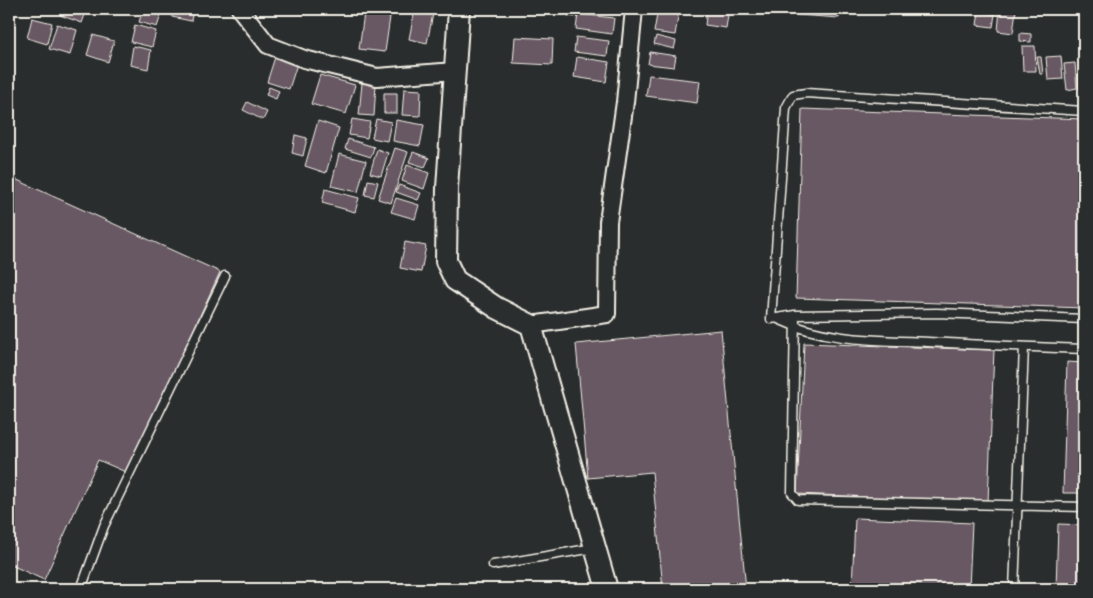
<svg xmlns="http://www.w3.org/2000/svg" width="1093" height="598" font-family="'Gochi Hand',sans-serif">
<rect width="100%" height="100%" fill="#2a2d2e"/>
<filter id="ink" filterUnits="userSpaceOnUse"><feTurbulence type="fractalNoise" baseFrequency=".02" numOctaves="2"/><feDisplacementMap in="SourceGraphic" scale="10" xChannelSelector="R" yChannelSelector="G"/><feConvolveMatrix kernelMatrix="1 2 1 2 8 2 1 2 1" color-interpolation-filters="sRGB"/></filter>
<g filter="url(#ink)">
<path fill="#685864" stroke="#f4f1e8" d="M9 9 15 11 9 22Z
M62 9H87L82 23 60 15Z
M143 9 162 12 157 27 139 22Z
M174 9H193L191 21 172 17Z
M415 9H434L427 43 409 39Z
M543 9H565L564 15 543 11Z
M569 9H576L575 17 568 16Z
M658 9 679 11 675 35 654 32Z
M707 9H729L726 28 705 25Z
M798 9H840L839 18 798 15Z
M1000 9 1016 10 1013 33 998 31Z
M979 12 995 14 993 27 977 25Z
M364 13 390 17 385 52 359 49Z
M578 14 614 18 612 34 576 29Z
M32 18 52 23 47 44 27 38Z
M57 24 77 30 70 55 49 49Z
M135 25 156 31 152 47 131 42Z
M1020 33 1031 34V42L1020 41Z
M93 35 114 41 108 62 87 55Z
M656 36 676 41 674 49 654 44Z
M515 37 553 39 552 65 513 63Z
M576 37 609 41 607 56 574 52Z
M9 42 14 44 9 63Z
M133 46 151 50 148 69 130 65Z
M1022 46H1035L1036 71H1023Z
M650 52 676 56 674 67 648 64Z
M1061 56 1063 79 1048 80 1046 57Z
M275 57 297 64 289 89 267 82Z
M577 57 609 62 606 82 574 77Z
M1037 57H1041L1043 74H1040Z
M1075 63 1077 88 1067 90 1064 64Z
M1078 74H1084V89H1079Z
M320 75 355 85 346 114 311 104Z
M649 75 700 81 697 103 646 96Z
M362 83 376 84 374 116 359 115Z
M269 87 279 91 276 99 266 95Z
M404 89 421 90 420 116 402 115Z
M384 93H397V113H384Z
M247 102 267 112 263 120 243 110Z
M802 109 1084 119V308L796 298Z
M352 119 370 122 367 138 349 135Z
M376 119 391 122 387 141 372 138Z
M396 120 424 125 420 146 393 141Z
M318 121 339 128 326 173 305 166Z
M295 135 307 138 303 156 292 153Z
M348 139 374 147 371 157 345 149Z
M395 148 408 152 391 203 378 199Z
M377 149 388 153 381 176 370 173Z
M413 152 429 158 425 167 409 162Z
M339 154 366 161 358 192 331 186Z
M407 165 429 173 424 189 402 181Z
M15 179 220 272 128 473 98 460 44 580 9 564V192Z
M368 180 378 182 374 197 365 195Z
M399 185 421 193 418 200 396 192Z
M325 189 359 198 355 212 322 203Z
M396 198 419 205 415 219 391 212Z
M405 242 426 246 421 272 400 268Z
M721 330 746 589H663L652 472 588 478 576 344Z
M804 343 994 350 988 502 797 494Z
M1067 362 1084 363V493H1063Z
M855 518 972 523 969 589H852Z
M1058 524 1084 525V589H1056Z"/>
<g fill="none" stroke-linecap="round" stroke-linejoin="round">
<defs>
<path id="service" d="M1084 111 806 93 793 95 786 108 771 319 795 315 937 313 1084 319
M795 315 792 493 798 500 1084 507
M778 319C824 341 878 340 928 342 980 345 1032 347 1084 349
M493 565 594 548
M81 589 104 526 225 276
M1014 589 1024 347"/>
<path id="minor" d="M240 9 268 45 304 59 377 77 455 71
M531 325 607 314 608 222 625 102 634 9"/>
<path id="tertiary" d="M459 9 447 188 446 261 455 280 497 308 531 325 607 589"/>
</defs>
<use href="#service" stroke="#f4f1e8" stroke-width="11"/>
<use href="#minor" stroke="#f4f1e8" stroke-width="20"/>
<use href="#tertiary" stroke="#f4f1e8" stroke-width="24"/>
<use href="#service" stroke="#2a2d2e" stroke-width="8"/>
<use href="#minor" stroke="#2a2d2e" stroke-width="16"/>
<use href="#tertiary" stroke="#2a2d2e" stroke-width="20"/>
</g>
</g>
<rect width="1093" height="598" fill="none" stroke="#2a2d2e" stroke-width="30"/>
<rect x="15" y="15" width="1063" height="568" fill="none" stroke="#f4f1e8" stroke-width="2" filter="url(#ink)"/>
</svg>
